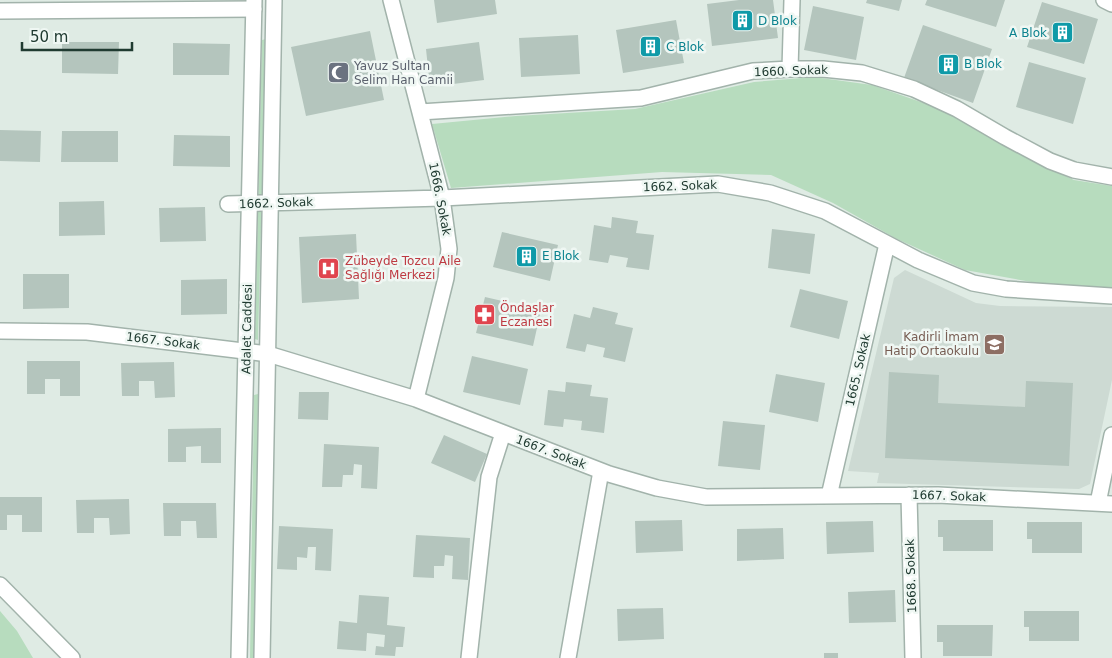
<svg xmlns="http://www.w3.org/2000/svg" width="1112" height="658" font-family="'DejaVu Sans',sans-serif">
<rect width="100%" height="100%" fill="#dfebe4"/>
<path fill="#cddad3" d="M905 270 976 303 1000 306 1112 307V380L1090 484 1079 489 877 483 879 473 848 471 894 278Z"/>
<path fill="#b7dcbe" d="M266 39 258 340 255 339 262 40Z
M814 77 872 85 938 108 1029 159 1074 180 1112 186V290L1037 283 965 270 897 239 833 203 771 175 662 172 451 188 432 124 516 116 635 109 754 82Z
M258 394 255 624 256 658H250L254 395Z
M0 611 17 631 33 658H0Z"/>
<path fill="#b4c5bd" d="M434 0H495L497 14 437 23Z
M739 0H773L778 38 712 46 707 4Z
M867 0H902L899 11 866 3Z
M927 0H1005L996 27 925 5Z
M1042 2 1098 19 1084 64 1027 47Z
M813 6 864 17 856 60 804 50Z
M676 20 684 63 623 73 616 30Z
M923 25 992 49 973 103 904 78Z
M370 31 384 100 306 116 291 47Z
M578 35 580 74 521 77 519 38Z
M62 42H119L118 74 62 73Z
M479 42 484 80 430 87 426 49Z
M173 43 230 44 229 75H173Z
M1029 62 1086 78 1073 124 1016 107Z
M0 130 41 131 40 162 0 161Z
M62 131H118V162H61Z
M174 135 230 136V167L173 166Z
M104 201 105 235 59 236V202Z
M205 207 206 241 160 242 159 208Z
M612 217 638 221 636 233 654 235 649 270 626 267 628 258 610 255 608 263 589 260 594 225 611 228Z
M772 229 815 234 810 274 768 268Z
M502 232 558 245 550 281 493 267Z
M356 234 359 299 302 303 299 237Z
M23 274H69V308L23 309Z
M227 279V314L181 315V280Z
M800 289 848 301 839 339 790 327Z
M485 297 541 310 533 346 476 333Z
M593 307 618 313 615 324 633 328 625 362 603 357 605 348 587 344 585 352 566 348 574 314 590 318Z
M472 356 528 369 520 405 463 392Z
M27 361H80V396H60V379H45V394H27Z
M174 362 175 397 155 398 154 381H139V396H122L121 363Z
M889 372 939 375 938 403 1025 407 1026 381 1073 383 1069 466 885 458Z
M776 374 825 383 818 422 769 412Z
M566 382 592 385 590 396 608 398 604 433 581 430 582 421 564 419 563 427 544 425 548 390 565 392Z
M299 392H329L328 420 298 419Z
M723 421 765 425 760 470 718 466Z
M221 428V463H201V446L186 447V462H168V429Z
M444 435 487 454 475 482 431 463Z
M324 444 379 447 377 489 361 488 362 465 354 464 353 475H343L342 487H322Z
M0 497H42V532H22V515H7V530H0Z
M129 499 130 534 110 535 109 518H94V533H77L76 500Z
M163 503H216L217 538H197L196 521H181V536H164Z
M682 520 683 551 636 553 635 521Z
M938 520H993V551H943V537H938Z
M873 521 874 552 827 554 826 522Z
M1027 522H1082V553H1032V539H1027Z
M279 526 333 529 331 571 315 570 316 547H308L307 558 297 557V570L277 569Z
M783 528 784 559 737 561V529Z
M416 535 470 538 468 580 452 579 453 556 445 555 444 566H434V578L413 577Z
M895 590 896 622 849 623 848 592Z
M359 595 389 597 387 625 405 627 403 647H396L395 656 375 655 376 646 384 647 385 635 367 633 366 651 337 649 339 621 357 623Z
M663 608 664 639 618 641 617 609Z
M1024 611H1079V641H1029V627H1024Z
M937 625H993L992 656H943V642H937Z
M824 653H838V658H824Z"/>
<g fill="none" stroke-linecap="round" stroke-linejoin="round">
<defs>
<path id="minor" d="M391 0 442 198 449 249 446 278 416 399
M1104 0 1112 4
M0 11 254 9
M790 69 792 0
M420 112 641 98 753 71 790 69H823L862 73 914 89 957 109 1005 137 1050 161 1074 170 1112 177
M228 204 442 198 718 184 770 193 825 211 918 260 973 283 1006 289 1112 296
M0 331 87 332 268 354 416 399 609 474 657 488 706 497 938 495 1112 504
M909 495 913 658
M829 496 887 244
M1098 503 1112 435
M0 585 72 658
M469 658 489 477 503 433
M568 658 601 471"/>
<path id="tertiary" d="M239 658 254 0
M262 658 274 0"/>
</defs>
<use href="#minor" stroke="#a2b3ab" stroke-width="18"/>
<use href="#tertiary" stroke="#a2b3ab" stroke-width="18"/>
<use href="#minor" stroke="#fff" stroke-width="15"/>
<use href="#tertiary" stroke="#fff" stroke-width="15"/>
</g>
<defs>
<symbol id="building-square" viewBox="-11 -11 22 22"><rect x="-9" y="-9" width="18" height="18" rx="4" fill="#0f9aa8" stroke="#eff7f3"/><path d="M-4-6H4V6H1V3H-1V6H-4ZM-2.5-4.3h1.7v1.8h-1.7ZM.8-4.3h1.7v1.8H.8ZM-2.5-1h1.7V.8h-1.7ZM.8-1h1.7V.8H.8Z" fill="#fff"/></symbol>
<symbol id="mosque-square" viewBox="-11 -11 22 22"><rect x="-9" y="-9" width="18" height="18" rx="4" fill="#6b7280" stroke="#eff7f3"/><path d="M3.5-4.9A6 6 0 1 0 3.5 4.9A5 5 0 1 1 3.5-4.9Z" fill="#fff"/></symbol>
<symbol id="hospital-square" viewBox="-11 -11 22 22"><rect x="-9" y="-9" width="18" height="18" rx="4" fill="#e0444e" stroke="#eff7f3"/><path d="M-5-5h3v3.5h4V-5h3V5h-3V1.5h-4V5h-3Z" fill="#fff"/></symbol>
<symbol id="pharmacy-square" viewBox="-11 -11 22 22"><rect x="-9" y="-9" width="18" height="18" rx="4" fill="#e0444e" stroke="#eff7f3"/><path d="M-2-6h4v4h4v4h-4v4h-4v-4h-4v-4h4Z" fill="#fff"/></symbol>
<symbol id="school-square" viewBox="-11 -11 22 22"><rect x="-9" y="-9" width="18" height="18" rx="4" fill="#8d6e63" stroke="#eff7f3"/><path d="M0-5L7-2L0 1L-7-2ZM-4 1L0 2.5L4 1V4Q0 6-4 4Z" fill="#fff"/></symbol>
</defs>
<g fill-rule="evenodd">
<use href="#building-square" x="730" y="8" width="25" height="25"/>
<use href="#building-square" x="1050" y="20" width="25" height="25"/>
<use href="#building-square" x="638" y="34" width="25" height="25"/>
<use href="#building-square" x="936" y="52" width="25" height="25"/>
<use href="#mosque-square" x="326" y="60" width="25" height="25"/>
<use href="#building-square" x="514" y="244" width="25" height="25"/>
<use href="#hospital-square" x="316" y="256" width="25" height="25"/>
<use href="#pharmacy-square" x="472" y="302" width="25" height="25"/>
<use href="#school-square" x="982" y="332" width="25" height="25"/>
</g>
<g text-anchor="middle" stroke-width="5" stroke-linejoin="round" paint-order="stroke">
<g font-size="12" fill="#0d838f" stroke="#eff7f3" text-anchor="start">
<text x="758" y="25">D Blok</text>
<text x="1047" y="37" text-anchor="end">A Blok</text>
<text x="666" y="51">C Blok</text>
<text x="964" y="68">B Blok</text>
<text x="542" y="260">E Blok</text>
</g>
<g font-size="12" fill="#5b616d" stroke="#eff7f3" text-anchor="start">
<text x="354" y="70">Yavuz Sultan<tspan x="354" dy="14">Selim Han Camii</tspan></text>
</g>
<g font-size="12" fill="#203b31" stroke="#eff7f3">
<text transform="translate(791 71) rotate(-2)" y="4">1660. Sokak</text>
<text transform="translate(680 186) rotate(-2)" y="4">1662. Sokak</text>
<text transform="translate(440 199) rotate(79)" y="4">1666. Sokak</text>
<text transform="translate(276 203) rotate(-2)" y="4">1662. Sokak</text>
<text transform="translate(247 329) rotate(-89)" y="4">Adalet Caddesi</text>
<text transform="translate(163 341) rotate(7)" y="4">1667. Sokak</text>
<text transform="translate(858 370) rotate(-77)" y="4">1665. Sokak</text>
<text transform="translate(551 452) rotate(21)" y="4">1667. Sokak</text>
<text transform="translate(949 496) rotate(2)" y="4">1667. Sokak</text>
<text transform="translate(911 576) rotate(-92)" y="4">1668. Sokak</text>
</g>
<g font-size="12" fill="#be3a42" stroke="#eff7f3" text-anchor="start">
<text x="345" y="265">Zübeyde Tozcu Aile<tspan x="345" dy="14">Sağlığı Merkezi</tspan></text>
<text x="500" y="312">Öndaşlar<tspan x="500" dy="14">Eczanesi</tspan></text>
</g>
<g font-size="12" fill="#785e54" stroke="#eff7f3" text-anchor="end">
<text x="979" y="341">Kadirli İmam<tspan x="979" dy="14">Hatip Ortaokulu</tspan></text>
</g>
</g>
<path d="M22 42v8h110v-8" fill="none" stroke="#203b31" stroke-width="2.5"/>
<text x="30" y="42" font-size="15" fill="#203b31" stroke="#eff7f3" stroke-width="4" paint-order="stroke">50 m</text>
</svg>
